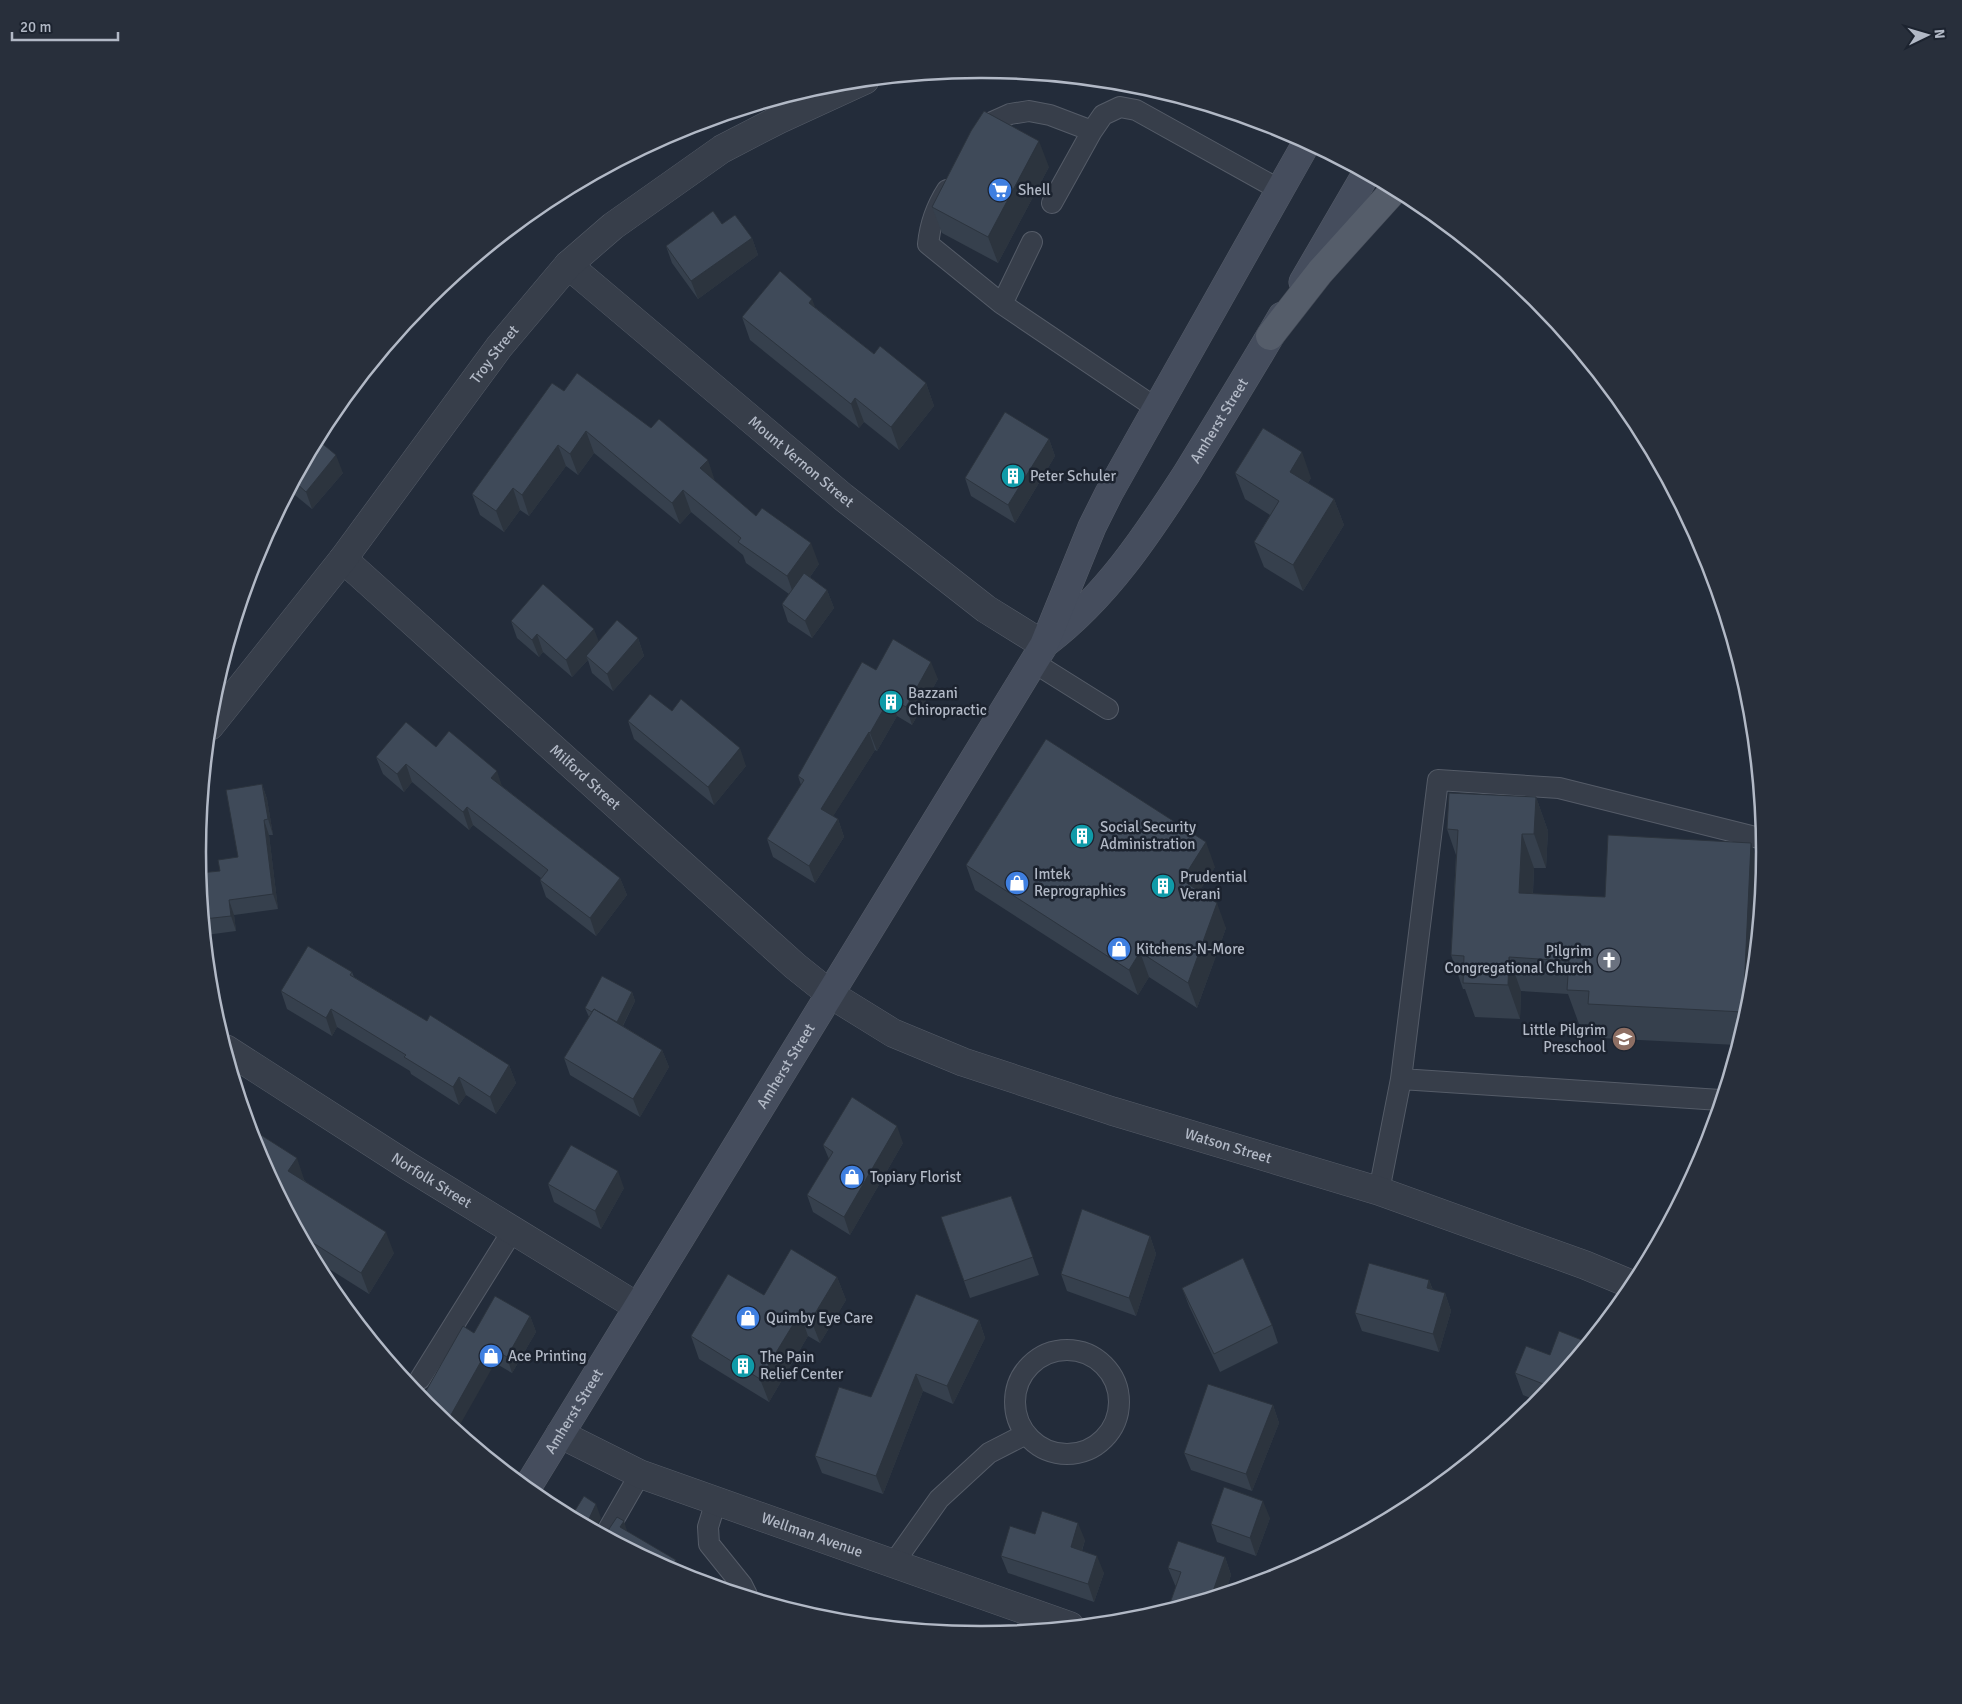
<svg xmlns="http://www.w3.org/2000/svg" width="1962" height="1704" viewBox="0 0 1962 1704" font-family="Signika,sans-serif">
<rect width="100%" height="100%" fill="#232c3a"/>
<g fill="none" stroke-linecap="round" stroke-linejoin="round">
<g stroke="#555c68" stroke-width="22">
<path id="service" d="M 981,136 L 990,123 L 1010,114 L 1029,111 L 1050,115 L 1092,131
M 947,190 C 936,207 930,224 928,244 L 1002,304
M 1052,203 L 1092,131 L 1103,115 L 1120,107 L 1136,110 L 1280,190
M 1032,242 L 1002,304 L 1156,408
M 1033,662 L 1108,709
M 1401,1079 L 1720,1100
M 1379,1191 L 1401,1079 L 1438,780 L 1559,788 L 1763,839
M1015 1402a52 52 0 1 1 104 0a52 52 0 1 1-104 0Z
M 420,1379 L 513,1230
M 716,1501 L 708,1527 L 709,1544 L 742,1585 L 747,1595
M 605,1535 L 640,1474
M 893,1564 L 939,1499 L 989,1453 L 1026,1434"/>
</g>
<g stroke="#555c68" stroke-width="29">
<g id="minor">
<path id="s1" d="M 568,265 L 843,497 L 986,609 L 1044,645"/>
<path id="s2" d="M 343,559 L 795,966 L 830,994 L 893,1033 L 963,1062 L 1112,1111 L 1379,1191 L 1585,1265 L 1633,1285"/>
<path id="s3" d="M 210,726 L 343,559 L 499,347 L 568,265 L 613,226 L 722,149 L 778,120 L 865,80"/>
<path id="s4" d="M 226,1049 L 408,1166 L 638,1307"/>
<path id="s5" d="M 560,1434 L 640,1474 L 1070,1626"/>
</g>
</g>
<g stroke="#555c68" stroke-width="29">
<g id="secondary">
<path d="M 1303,282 L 1366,174"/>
<path id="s6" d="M 1047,642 C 1106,597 1147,535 1187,473 C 1219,421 1251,369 1282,316"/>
<path id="s7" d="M 527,1488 L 1044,645 L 1092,527 L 1109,493 L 1307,142"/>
</g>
</g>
<g stroke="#404753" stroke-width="29">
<path id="primary" d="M 1270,336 L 1320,272 L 1395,189"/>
</g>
<use href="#service" stroke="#373e4a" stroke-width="20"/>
<use href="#minor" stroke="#373e4a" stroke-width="28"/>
<use href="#secondary" stroke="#454d5d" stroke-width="28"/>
<use href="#primary" stroke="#555d6a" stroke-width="28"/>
</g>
<path fill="#36404d" d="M 1049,167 L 998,263 L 942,233 L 932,207 Z
M 752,238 L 758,255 L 698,299 L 672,263 L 666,246 Z
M 816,308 L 874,354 L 926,383 L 934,406 L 899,450 L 864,422 L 859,428 L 750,340 L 742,317 Z
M 564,391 L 715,481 L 756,516 L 819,564 L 810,577 L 827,590 L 834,608 L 812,638 L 788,622 L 782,604 L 789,594 L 746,563 L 743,555 L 691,512 L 680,524 L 594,453 L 578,475 L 566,466 L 529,516 L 520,510 L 504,532 L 480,515 L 472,494 Z
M 1049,439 L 1055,456 L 1015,523 L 971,496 L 965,478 Z
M 318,440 L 343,473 L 312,509 L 290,491 Z
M 1235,473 L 1311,478 L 1308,483 L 1334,499 L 1344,525 L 1303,591 L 1264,567 L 1254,542 L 1270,515 L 1245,499 Z
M 511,621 L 599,641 L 638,638 L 644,656 L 613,691 L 592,673 L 588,660 L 572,677 L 543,652 L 539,657 L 517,638 Z
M 876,670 L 938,679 L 912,725 L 897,716 L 877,751 L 875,750 L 833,816 L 838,819 L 844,837 L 815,883 L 773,857 L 767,839 L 801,785 L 798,776 Z
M 672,711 L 746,766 L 714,805 L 634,739 L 628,721 Z
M 436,747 L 502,786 L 620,878 L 627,895 L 596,936 L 546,897 L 540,880 L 541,878 L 473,825 L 469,830 L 412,782 L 404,792 L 383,774 L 376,757 Z
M 262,784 L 267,799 L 273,835 L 269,835 L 278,909 L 234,915 L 236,931 L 206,935 L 200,873 L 220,871 L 238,857 Z
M 1536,797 L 1548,831 L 1546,868 L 1534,868 L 1533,893 L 1749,1005 L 1737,1045 L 1601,1038 L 1596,1025 L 1579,1024 L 1568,994 L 1521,991 L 1520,1019 L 1475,1017 L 1465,989 L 1463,989 L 1451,955 L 1456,855 L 1447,829 Z
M 966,865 L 1215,867 L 1199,891 L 1226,928 L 1197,1008 L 1149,977 L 1138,995 L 975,890 Z
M 352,972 L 354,977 L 427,1021 L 509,1065 L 516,1083 L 496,1114 L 466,1095 L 459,1105 L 411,1074 L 410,1071 L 337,1027 L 332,1036 L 287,1009 L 281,991 Z
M 632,992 L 635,1001 L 623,1026 L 662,1050 L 669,1067 L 640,1117 L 570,1075 L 564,1058 L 589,1017 L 585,1008 Z
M 903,1143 L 850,1235 L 813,1212 L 807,1195 L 829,1159 L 823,1145 Z
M 257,1151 L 304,1179 L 304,1180 L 394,1253 L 369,1294 L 315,1260 Z
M 548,1184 L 624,1188 L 601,1229 L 554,1202 Z
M 1011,1196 L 1039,1275 L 970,1298 L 941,1217 Z
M 1150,1236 L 1156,1254 L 1136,1316 L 1067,1291 L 1061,1274 Z
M 837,1277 L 846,1300 L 820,1343 L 808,1336 L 769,1402 L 699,1359 L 691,1336 L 764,1295 Z
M 1429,1280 L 1433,1290 L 1445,1293 L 1451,1311 L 1439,1352 L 1362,1331 L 1355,1313 Z
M 1182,1288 L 1272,1325 L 1278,1343 L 1220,1372 L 1189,1306 Z
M 530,1316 L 536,1332 L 512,1373 L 495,1363 L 422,1398 L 474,1333 Z
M 979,1320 L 985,1338 L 953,1404 L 923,1391 L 883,1494 L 822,1473 L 815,1456 L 871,1397 Z
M 1587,1342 L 1539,1401 L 1523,1395 L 1515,1373 L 1550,1355 Z
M 1273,1405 L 1279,1423 L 1252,1491 L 1191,1470 L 1184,1453 Z
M 1270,1518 L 1256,1556 L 1217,1542 L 1211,1524 Z
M 1035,1534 L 1085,1540 L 1082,1551 L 1104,1573 L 1094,1602 L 1008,1573 L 1001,1556 Z
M 1225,1557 L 1231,1575 L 1225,1593 L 1170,1609 L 1169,1606 L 1176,1586 L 1175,1585 L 1168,1568 Z"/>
<path fill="#2c343e" d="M 1039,141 L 1049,167 L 998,263 L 988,237 Z
M 752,238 L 758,255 L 698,299 L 691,281 Z
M 812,299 L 821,322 L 809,303 Z
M 926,383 L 934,406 L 899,450 L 891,427 Z
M 855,398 L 864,422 L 859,428 L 851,404 Z
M 586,431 L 594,453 L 578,475 L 570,454 Z
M 1049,439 L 1055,456 L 1015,523 L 1008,505 Z
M 558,445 L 566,466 L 529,516 L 522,495 Z
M 1302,452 L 1311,478 L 1299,497 L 1290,472 Z
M 336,455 L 343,473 L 312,509 L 306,492 Z
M 708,460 L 715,481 L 700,468 Z
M 513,488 L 520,510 L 504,532 L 496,511 Z
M 683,490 L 691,512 L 680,524 L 672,503 Z
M 1334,499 L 1344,525 L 1303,591 L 1293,565 Z
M 811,543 L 819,564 L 795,598 L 787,576 Z
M 827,590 L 834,608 L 812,638 L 805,621 Z
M 594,629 L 601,647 L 586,656 L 588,660 L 572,677 L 566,660 Z
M 537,634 L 543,652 L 539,657 L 532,640 Z
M 638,638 L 644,656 L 613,691 L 607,674 Z
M 931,662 L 938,679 L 912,725 L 906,707 Z
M 890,698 L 897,716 L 877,751 L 870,733 Z
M 869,732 L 875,750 L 827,826 L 821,809 Z
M 740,748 L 746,766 L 714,805 L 708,787 Z
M 406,764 L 412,782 L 404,792 L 397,774 Z
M 497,771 L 503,789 L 491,778 Z
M 262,784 L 267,799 L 273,835 L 268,819 Z
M 1536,797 L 1548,831 L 1546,868 L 1534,834 Z
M 467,807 L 473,825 L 469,830 L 463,812 Z
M 838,819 L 844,837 L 815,883 L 809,866 Z
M 264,820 L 269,835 L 278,909 L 273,894 Z
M 1522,834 L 1534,868 L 1531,926 L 1519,893 Z
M 1206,842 L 1215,867 L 1191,905 L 1182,880 Z
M 1751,843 L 1762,872 L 1749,1005 L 1745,1018 L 1743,1012 Z
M 620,878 L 627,895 L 596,936 L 590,918 Z
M 229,900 L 234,915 L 236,931 L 231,916 Z
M 1217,903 L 1226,928 L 1197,1008 L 1188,983 Z
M 1140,952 L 1149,977 L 1138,995 L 1129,970 Z
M 1509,957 L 1521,991 L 1520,1019 L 1508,985 Z
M 632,992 L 635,1001 L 619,1033 L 616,1024 Z
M 331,1009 L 337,1027 L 332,1036 L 326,1018 Z
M 662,1050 L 669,1067 L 640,1117 L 633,1099 Z
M 509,1065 L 516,1083 L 496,1114 L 490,1097 Z
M 459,1077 L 466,1095 L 459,1105 L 453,1087 Z
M 897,1126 L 903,1143 L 850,1235 L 844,1217 Z
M 297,1158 L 304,1179 L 296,1192 L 288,1171 Z
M 618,1171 L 624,1188 L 601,1229 L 595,1211 Z
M 386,1232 L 394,1253 L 369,1294 L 361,1273 Z
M 1150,1236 L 1156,1254 L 1136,1316 L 1129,1298 Z
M 837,1277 L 846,1300 L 820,1343 L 811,1320 Z
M 1429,1280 L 1435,1297 L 1427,1288 Z
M 1445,1293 L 1451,1311 L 1439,1352 L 1433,1334 Z
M 800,1313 L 808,1336 L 769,1402 L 760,1379 Z
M 530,1316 L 536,1332 L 512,1373 L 507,1357 Z
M 979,1320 L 985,1338 L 953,1404 L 947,1386 Z
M 489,1347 L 495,1363 L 457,1430 L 447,1422 Z
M 916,1374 L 923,1391 L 883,1494 L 876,1476 Z
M 1273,1405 L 1279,1423 L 1252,1491 L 1246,1474 Z
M 1263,1501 L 1270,1518 L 1256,1556 L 1250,1538 Z
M 596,1504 L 601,1518 L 595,1530 L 590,1527 L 588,1521 Z
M 624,1521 L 628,1534 L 620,1527 Z
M 1078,1523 L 1085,1540 L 1077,1565 L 1071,1547 Z
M 1097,1556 L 1104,1573 L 1094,1602 L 1088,1584 Z
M 1225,1557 L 1231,1575 L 1225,1593 L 1211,1597 Z
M 676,1560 L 681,1574 L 680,1575 L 670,1570 Z"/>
<path fill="#3f4a59" stroke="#2c343e" d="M 984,111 L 1039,141 L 988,237 L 932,207 L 971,131 Z
M 713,211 L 722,224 L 735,215 L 752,238 L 691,281 L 666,246 Z
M 780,271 L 812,299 L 809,303 L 874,354 L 880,346 L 926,383 L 891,427 L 855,398 L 851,404 L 742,317 Z
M 577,373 L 651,428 L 659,419 L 708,460 L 700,468 L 756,516 L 762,508 L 811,543 L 787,576 L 738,542 L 741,538 L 683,490 L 672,503 L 586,431 L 570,454 L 558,445 L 522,495 L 513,488 L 496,511 L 472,494 L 552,383 L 564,391 Z
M 1005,412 L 1049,439 L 1008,505 L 965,478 Z
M 1263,428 L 1302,452 L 1290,472 L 1334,499 L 1293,565 L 1254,542 L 1279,501 L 1235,473 Z
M 318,440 L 336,455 L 306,492 L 295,482 Z
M 804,573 L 827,590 L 805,621 L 782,604 Z
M 543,584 L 594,629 L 566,660 L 537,634 L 532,640 L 511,621 Z
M 617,620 L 638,638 L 607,674 L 586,656 Z
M 893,639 L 931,662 L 906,707 L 890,698 L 870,733 L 869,732 L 821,809 L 838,819 L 809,866 L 767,839 L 804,780 L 798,776 L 862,662 L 876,670 Z
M 650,694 L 672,711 L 681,699 L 740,748 L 708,787 L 628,721 Z
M 406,722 L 436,747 L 449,731 L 497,771 L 491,778 L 620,878 L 590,918 L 540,880 L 548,870 L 467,807 L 463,812 L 406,764 L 397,774 L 376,757 Z
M 1046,739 L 1206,842 L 1182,880 L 1217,903 L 1188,983 L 1140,952 L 1129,970 L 966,865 Z
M 262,784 L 268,819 L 264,820 L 273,894 L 229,900 L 231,916 L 204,919 L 200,873 L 220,871 L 218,860 L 238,857 L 226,790 Z
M 1449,793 L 1536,797 L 1534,834 L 1522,834 L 1519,893 L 1605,897 L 1608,835 L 1751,843 L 1743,1012 L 1588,1004 L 1589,991 L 1567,990 L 1569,961 L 1509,957 L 1508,985 L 1463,983 L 1464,956 L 1451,955 L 1458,830 L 1447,829 Z
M 308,946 L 352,972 L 350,975 L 427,1021 L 430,1015 L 509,1065 L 490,1097 L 459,1077 L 453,1087 L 404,1057 L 406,1055 L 331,1009 L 326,1018 L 281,991 Z
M 602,976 L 632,992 L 617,1022 L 594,1009 L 592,1012 L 585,1008 Z
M 594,1009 L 662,1050 L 633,1099 L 564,1058 Z
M 852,1097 L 897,1126 L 844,1217 L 807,1195 L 833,1152 L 823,1145 Z
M 250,1128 L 297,1158 L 288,1171 L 386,1232 L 361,1273 L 302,1236 L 257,1151 Z
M 571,1145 L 618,1171 L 595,1211 L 548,1184 Z
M 1011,1196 L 1033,1257 L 964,1281 L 941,1217 Z
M 1082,1209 L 1150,1236 L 1129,1298 L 1061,1274 Z
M 791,1249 L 837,1277 L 811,1320 L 800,1313 L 760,1379 L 691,1336 L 728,1274 L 764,1295 Z
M 1243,1258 L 1272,1325 L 1214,1354 L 1182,1288 Z
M 1369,1263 L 1429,1280 L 1427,1288 L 1445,1293 L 1433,1334 L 1355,1313 Z
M 916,1294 L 979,1320 L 947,1386 L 916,1374 L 876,1476 L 815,1456 L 839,1387 L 871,1397 Z
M 495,1296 L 530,1316 L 507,1357 L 489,1347 L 447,1422 L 427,1406 L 419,1396 L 422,1398 L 463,1326 L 474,1333 Z
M 1559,1331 L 1587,1342 L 1551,1387 L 1515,1373 L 1526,1346 L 1550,1355 Z
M 1208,1384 L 1273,1405 L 1246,1474 L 1184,1453 Z
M 1224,1487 L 1263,1501 L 1250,1538 L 1211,1524 Z
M 584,1496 L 596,1504 L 588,1521 L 590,1527 L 571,1517 Z
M 1042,1511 L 1078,1523 L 1071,1547 L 1097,1556 L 1088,1584 L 1001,1556 L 1010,1526 L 1035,1534 Z
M 617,1517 L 624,1521 L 620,1527 L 676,1560 L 670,1570 L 602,1533 L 607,1532 Z
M 1178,1541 L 1225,1557 L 1211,1597 L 1175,1608 L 1169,1606 L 1181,1572 L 1168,1568 Z"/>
<defs>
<g id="supermarket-disc" transform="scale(1.25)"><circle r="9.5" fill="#3f7fe0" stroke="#1c232f"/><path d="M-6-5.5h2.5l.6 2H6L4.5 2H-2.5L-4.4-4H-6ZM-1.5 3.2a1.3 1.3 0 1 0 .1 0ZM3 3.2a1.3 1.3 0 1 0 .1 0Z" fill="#fff"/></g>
<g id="building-disc" transform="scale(1.25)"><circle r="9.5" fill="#0f9aa8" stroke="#1c232f"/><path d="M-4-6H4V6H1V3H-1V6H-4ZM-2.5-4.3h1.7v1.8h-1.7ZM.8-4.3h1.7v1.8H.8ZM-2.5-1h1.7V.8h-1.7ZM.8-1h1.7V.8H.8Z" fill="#fff"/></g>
<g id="shop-disc" transform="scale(1.25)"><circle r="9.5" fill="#3f7fe0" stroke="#1c232f"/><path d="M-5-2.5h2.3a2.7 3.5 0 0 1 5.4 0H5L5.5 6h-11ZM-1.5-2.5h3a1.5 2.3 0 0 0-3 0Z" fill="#fff"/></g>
<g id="church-disc" transform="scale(1.25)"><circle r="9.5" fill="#6b7280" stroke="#1c232f"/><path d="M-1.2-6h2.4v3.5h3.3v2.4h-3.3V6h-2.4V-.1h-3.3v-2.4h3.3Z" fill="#fff"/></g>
<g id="school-disc" transform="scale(1.25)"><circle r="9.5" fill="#8d6e63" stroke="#1c232f"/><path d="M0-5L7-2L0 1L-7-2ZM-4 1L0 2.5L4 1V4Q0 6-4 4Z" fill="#fff"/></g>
</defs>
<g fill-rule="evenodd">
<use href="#supermarket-disc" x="1000" y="190"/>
<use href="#building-disc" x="1013" y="476"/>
<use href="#building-disc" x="891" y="702"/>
<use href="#building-disc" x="1082" y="836"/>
<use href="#shop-disc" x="1017" y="883"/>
<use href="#building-disc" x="1163" y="886"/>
<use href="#shop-disc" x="1119" y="949"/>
<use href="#church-disc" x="1609" y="960"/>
<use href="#school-disc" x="1624" y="1039"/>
<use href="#shop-disc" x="852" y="1177"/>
<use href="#shop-disc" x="748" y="1318"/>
<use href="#shop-disc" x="491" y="1356"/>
<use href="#building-disc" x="743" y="1366"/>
</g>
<g text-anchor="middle" stroke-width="5" stroke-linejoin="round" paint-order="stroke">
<g font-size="15" fill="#b2b9c6" stroke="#1c232f" text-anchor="start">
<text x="1018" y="195">Shell</text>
<text x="1030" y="481">Peter Schuler</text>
<text x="908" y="698">Bazzani<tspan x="908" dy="17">Chiropractic</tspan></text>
<text x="1100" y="832">Social Security<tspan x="1100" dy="17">Administration</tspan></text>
<text x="1034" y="879">Imtek<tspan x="1034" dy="17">Reprographics</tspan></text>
<text x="1180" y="882">Prudential<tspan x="1180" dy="17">Verani</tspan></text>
<text x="1136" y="954">Kitchens-N-More</text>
<text x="1592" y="956" text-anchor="end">Pilgrim<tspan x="1592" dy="17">Congregational Church</tspan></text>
<text x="1606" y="1035" text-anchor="end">Little Pilgrim<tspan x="1606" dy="17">Preschool</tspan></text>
<text x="870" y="1182">Topiary Florist</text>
<text x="766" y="1323">Quimby Eye Care</text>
<text x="508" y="1361">Ace Printing</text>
<text x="760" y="1362">The Pain<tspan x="760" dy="17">Relief Center</tspan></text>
</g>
<g font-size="15" fill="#b2b9c6" stroke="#1c232f">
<text dy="5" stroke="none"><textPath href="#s3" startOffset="468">Troy Street</textPath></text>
<text dy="5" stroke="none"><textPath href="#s6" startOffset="282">Amherst Street</textPath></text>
<text dy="5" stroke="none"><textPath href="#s1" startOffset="305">Mount Vernon Street</textPath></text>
<text dy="5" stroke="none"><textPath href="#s2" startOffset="326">Milford Street</textPath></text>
<text dy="5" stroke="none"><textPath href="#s7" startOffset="495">Amherst Street</textPath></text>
<text dy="5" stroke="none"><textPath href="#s2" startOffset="1081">Watson Street</textPath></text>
<text dy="5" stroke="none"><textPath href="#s4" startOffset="244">Norfolk Street</textPath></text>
<text dy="5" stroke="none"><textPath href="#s7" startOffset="90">Amherst Street</textPath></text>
<text dy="5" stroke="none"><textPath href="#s5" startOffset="272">Wellman Avenue</textPath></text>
</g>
</g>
<path d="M0 0H1962V1704H0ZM980 78H982A774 774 0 0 1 1756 852V852A774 774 0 0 1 982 1626H980A774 774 0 0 1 206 852V852A774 774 0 0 1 980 78Z" fill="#282f3b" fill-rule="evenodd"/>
<path fill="none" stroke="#b2b9c6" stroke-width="2.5" d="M980 78H982A774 774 0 0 1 1756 852V852A774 774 0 0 1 982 1626H980A774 774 0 0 1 206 852V852A774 774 0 0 1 980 78Z"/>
<g transform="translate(1927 35) rotate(85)" stroke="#1c232f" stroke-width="4" paint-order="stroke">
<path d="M0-4L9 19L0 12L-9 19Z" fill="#b2b9c6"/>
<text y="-8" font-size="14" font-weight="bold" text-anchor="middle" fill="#b2b9c6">N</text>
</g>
<path d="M12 32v8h106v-8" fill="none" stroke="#b2b9c6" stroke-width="2.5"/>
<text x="20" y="32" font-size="15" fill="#b2b9c6" stroke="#1c232f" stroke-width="4" paint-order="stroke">20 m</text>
</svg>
